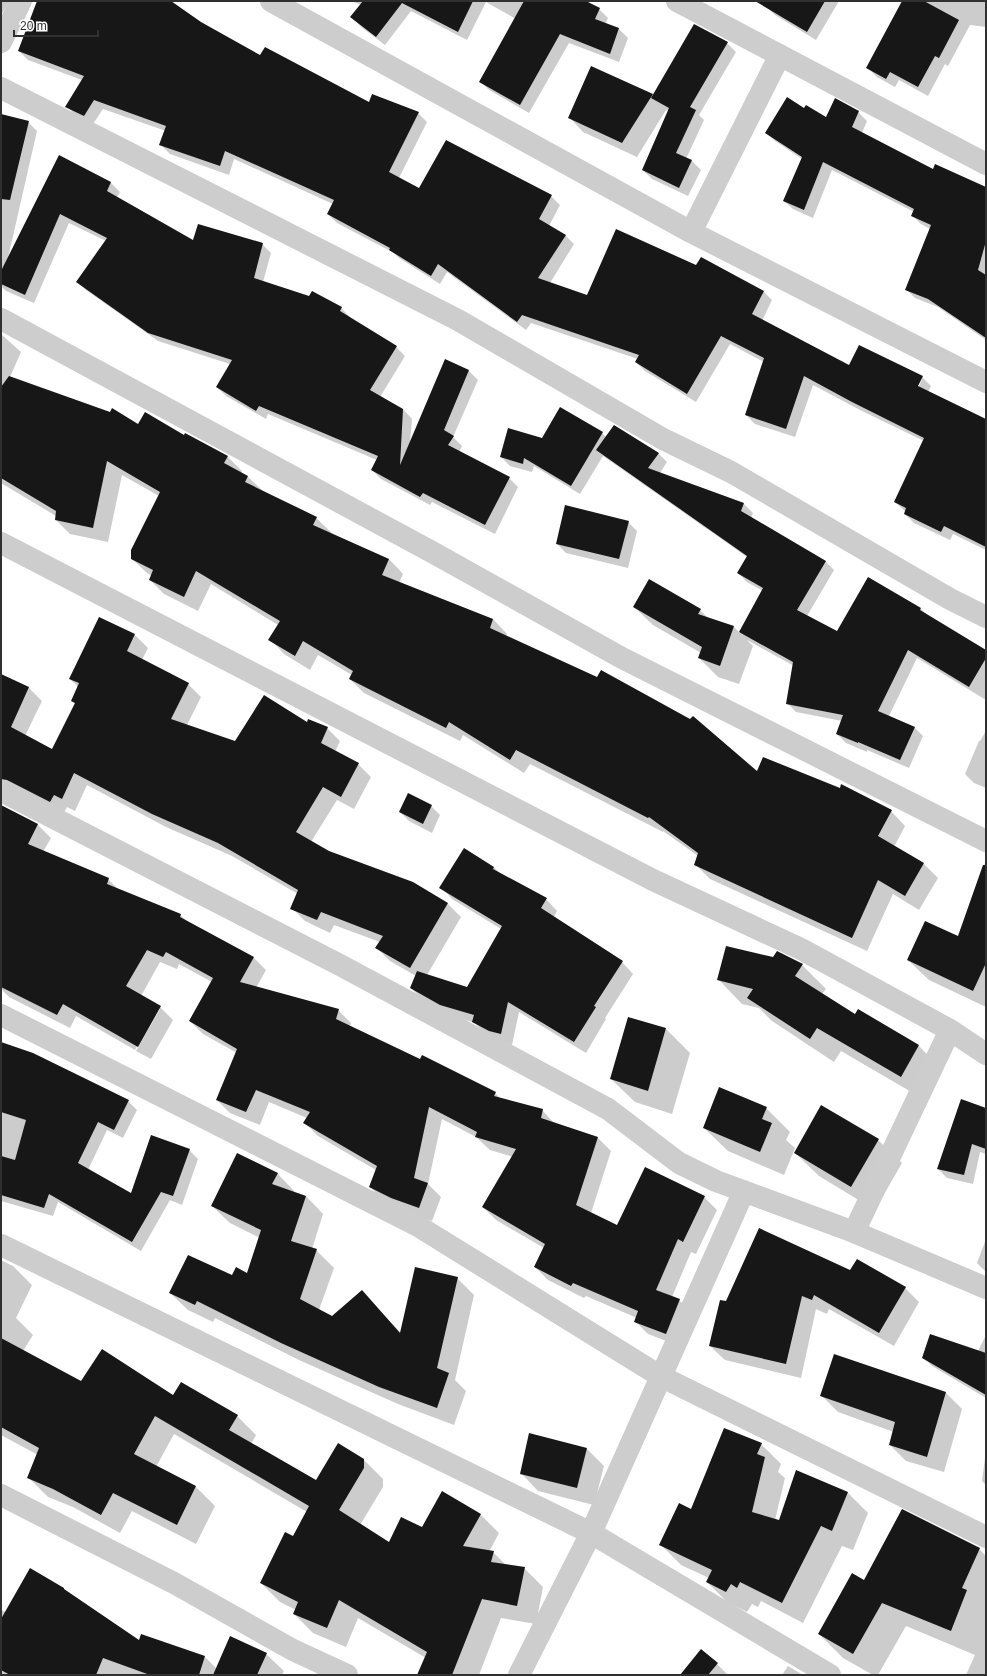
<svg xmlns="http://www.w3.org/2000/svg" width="987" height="1676" viewBox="0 0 987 1676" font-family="Helvetica,sans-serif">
<rect width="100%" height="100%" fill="#fff"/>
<path fill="#0003" fill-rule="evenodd" d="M 1,1 L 10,1 L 1,15 Z
M 39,1 L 169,1 L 200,23 L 260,56 L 369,104 L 418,113 L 427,122 L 399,178 L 420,189 L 551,196 L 560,205 L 549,226 L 565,235 L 574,244 L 550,283 L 587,296 L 697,266 L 763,291 L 772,300 L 762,321 L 849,366 L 922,377 L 931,386 L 928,392 L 986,420 L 986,550 L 953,534 L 950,540 L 914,523 L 905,514 L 906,512 L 895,502 L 924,441 L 862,411 L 813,385 L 795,437 L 755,424 L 746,415 L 764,362 L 730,344 L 696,402 L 645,371 L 636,362 L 638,359 L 531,323 L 526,330 L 447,272 L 440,284 L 399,258 L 394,253 L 337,223 L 328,214 L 333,204 L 234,159 L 229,175 L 170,154 L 161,145 L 166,131 L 103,109 L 93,124 L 75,115 L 67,106 L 82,80 L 28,60 L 19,51 ZM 920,379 L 922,379 L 917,391 L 915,390 Z
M 351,1 L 584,1 L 599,9 L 608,18 L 605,24 L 619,29 L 628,38 L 619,62 L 569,43 L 529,113 L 489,90 L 480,81 L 516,19 L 486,2 L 467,40 L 411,11 L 385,45 L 360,26 L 352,17 L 361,5 Z
M 769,1 L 839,1 L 816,40 L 775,15 L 766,6 Z
M 903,1 L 986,1 L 986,27 L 970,25 L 948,66 L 945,64 L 928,96 L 899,80 L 895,87 L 877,77 L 868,68 Z
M 727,43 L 736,52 L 699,115 L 704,120 L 686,159 L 692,161 L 701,170 L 688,196 L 652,179 L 643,170 L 669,111 L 666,110 L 637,157 L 583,132 L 569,117 L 652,95 L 654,96 Z
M 805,109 L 826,118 L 858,112 L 867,121 L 862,133 L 933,170 L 986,189 L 986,340 L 938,307 L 915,298 L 906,289 L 930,229 L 921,224 L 912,215 L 914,212 L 832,170 L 813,218 L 793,209 L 784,201 L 802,159 L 775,141 L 766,133 Z
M 1,115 L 28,122 L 37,131 L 8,258 L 60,157 L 111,183 L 120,192 L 117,197 L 194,241 L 262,244 L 271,253 L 263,282 L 341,308 L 350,317 L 350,318 L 396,347 L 405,356 L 380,397 L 403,409 L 412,419 L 410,442 L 446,361 L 469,371 L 478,380 L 453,437 L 462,446 L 459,452 L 509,478 L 518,487 L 495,534 L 432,502 L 430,505 L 381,479 L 372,470 L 377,460 L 268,414 L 266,419 L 226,396 L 217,387 L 230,364 L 158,341 L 86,290 L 77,281 L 106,241 L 69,223 L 34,303 L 6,291 L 1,286 Z
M 1,334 L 21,352 L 10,377 L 138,425 L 184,436 L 185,434 L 228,457 L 242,471 L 241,473 L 248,477 L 263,491 L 316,518 L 331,532 L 330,534 L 389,559 L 403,574 L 399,583 L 493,619 L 507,634 L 506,637 L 757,773 L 891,811 L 905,826 L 894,847 L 924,864 L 938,878 L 919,910 L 893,894 L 867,951 L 710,879 L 696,865 L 698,856 L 663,831 L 663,832 L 530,764 L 524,773 L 463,735 L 460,741 L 364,693 L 350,679 L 352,675 L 318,655 L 310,670 L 284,654 L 270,639 L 278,625 L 211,584 L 198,611 L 164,594 L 150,580 L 152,576 L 147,573 L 132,559 L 159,496 L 122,475 L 108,542 L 70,534 L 56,520 L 56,516 L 1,483 Z
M 602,433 L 606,437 L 658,453 L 667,462 L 660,473 L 744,504 L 753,513 L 751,518 L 825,561 L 834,570 L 807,616 L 837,633 L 921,609 L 927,615 L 986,651 L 986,700 L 917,658 L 889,716 L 914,727 L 923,736 L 909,768 L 867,750 L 867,752 L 846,743 L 837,734 L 842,721 L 796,712 L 787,703 L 794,666 L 747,640 L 753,646 L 739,684 L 718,677 L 699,658 L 701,653 L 653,625 L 634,607 L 700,610 L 709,619 L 734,627 L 740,633 L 763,591 L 747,582 L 738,573 L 747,557 L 603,456 L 580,494 L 534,466 L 532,472 L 510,466 L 501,457 L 542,439 Z
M 628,522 L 637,531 L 628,568 L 566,553 L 557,544 Z
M 100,618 L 135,635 L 148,648 L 142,660 L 188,684 L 201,697 L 187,725 L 235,742 L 307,723 L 327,728 L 340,741 L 335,752 L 358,764 L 371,777 L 354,809 L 337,800 L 311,842 L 328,852 L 448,904 L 461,917 L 427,975 L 468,988 L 501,929 L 452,899 L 441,887 L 494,867 L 501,875 L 546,899 L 557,911 L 554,917 L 622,962 L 633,974 L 605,1018 L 606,1019 L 586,1053 L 519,1012 L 512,1045 L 502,1042 L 485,1033 L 475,1023 L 453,1016 L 422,999 L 411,988 L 416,976 L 390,961 L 377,948 L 380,942 L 334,925 L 330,933 L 305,921 L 292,908 L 298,894 L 232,856 L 166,827 L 87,785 L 75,811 L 67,807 L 63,814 L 2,799 L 1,806 L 38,825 L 51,838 L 43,852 L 108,879 L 119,890 L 180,915 L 187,921 L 253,957 L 266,970 L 256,988 L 338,1010 L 351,1023 L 350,1026 L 420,1060 L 495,1093 L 500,1098 L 542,1110 L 555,1124 L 598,1138 L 611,1151 L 591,1213 L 617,1227 L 704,1197 L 717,1210 L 696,1254 L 691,1252 L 672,1297 L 679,1300 L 692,1313 L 679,1346 L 648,1334 L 635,1321 L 637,1318 L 586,1296 L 584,1298 L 548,1280 L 535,1267 L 544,1248 L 496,1220 L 483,1207 L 513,1157 L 490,1150 L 476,1137 L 442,1119 L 428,1184 L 441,1197 L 432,1221 L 405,1211 L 383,1200 L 370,1187 L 376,1170 L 318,1136 L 305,1123 L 307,1118 L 269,1102 L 260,1125 L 230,1113 L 217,1100 L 237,1053 L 203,1034 L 190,1021 L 212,982 L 179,964 L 177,969 L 160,962 L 141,996 L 160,1007 L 173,1020 L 151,1059 L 136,1051 L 160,1009 L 158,1009 L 135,1050 L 76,1016 L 70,1028 L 9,997 L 1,989 L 1,682 L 6,677 L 29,688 L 42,701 L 25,736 L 53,750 L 75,704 L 72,700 L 78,687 L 70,679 Z
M 986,731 L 986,788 L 974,783 L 965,774 L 979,741 L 980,741 Z
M 431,806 L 440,815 L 432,833 L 409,821 L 400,812 Z
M 986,860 L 986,1007 L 929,980 L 908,960 L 958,937 Z
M 773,958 L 802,965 L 826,989 L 822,994 L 855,1015 L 919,1046 L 942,1070 L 925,1100 L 841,1051 L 834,1062 L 772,1021 L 759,1008 L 742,1004 L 719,980 Z
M 628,1018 L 666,1029 L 690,1053 L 672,1114 L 635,1102 L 611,1079 Z
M 1,1043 L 32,1054 L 128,1101 L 137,1110 L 123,1138 L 107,1130 L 88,1170 L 131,1195 L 189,1150 L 198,1159 L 182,1205 L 170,1200 L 141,1251 L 58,1202 L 53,1216 L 1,1201 Z
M 766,1108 L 790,1132 L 786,1140 L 795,1148 L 784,1175 L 728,1151 L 704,1128 Z
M 986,1109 L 986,1154 L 980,1152 L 973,1184 L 947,1178 L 938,1169 Z
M 878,1140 L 902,1163 L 875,1210 L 819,1176 L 795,1153 Z
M 277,1173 L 294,1191 L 294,1192 L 306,1196 L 323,1214 L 312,1249 L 316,1250 L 334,1268 L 319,1310 L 333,1317 L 361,1291 L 401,1333 L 457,1278 L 474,1295 L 455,1380 L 466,1391 L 454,1425 L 398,1404 L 299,1360 L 215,1318 L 213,1322 L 188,1310 L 170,1293 L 232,1276 L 247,1274 L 260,1238 L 230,1223 L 212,1206 Z
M 986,1239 L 986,1272 L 977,1263 Z
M 1,1260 L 13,1266 L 32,1285 L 16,1318 L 33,1335 L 23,1351 L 82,1383 L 174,1396 L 237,1416 L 256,1435 L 251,1444 L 316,1481 L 364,1460 L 383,1479 L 383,1487 L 360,1525 L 390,1544 L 422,1528 L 480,1514 L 499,1533 L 489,1552 L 493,1552 L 506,1565 L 524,1568 L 543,1587 L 536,1624 L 501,1618 L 479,1675 L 418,1675 L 426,1658 L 358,1618 L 346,1647 L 313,1633 L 294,1614 L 296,1610 L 280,1602 L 261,1583 L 293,1537 L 307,1512 L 174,1434 L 156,1467 L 196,1487 L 215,1506 L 196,1544 L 132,1511 L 120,1533 L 73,1507 L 48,1497 L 29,1478 L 38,1455 L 1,1435 Z
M 851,1271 L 905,1288 L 919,1302 L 894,1346 L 829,1309 L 827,1314 L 816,1309 L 801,1378 L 725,1360 L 710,1346 L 726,1302 Z
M 986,1335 L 986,1398 L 932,1366 L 923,1357 L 978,1351 Z
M 946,1393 L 962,1409 L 944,1472 L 906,1461 L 890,1445 L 894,1432 L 838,1412 L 822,1396 Z
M 761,1444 L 781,1464 L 778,1472 L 785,1478 L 775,1520 L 780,1521 L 796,1471 L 848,1493 L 868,1513 L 853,1550 L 842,1546 L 803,1623 L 761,1601 L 758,1607 L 752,1604 L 747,1612 L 727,1602 L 707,1582 L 709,1578 L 681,1565 L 661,1545 L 692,1511 Z
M 587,1449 L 604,1466 L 594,1505 L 538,1491 L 521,1473 Z
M 986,1450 L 986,1485 L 982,1481 Z
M 979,1549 L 986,1556 L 986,1675 L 966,1675 L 975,1655 L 906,1626 L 878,1675 L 873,1675 L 843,1658 L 819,1634 Z
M 64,1589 L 71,1595 L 139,1642 L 142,1635 L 206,1658 L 217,1669 L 266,1654 L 284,1671 L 282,1675 L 1,1675 L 1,1610 L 6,1612 Z
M 717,1664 L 728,1675 L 681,1675 Z
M 788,1666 L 803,1675 L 782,1675 Z"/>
<path fill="#171717" d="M 37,1 L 171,1 L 201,22 L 260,55 L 265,47 L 369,102 L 372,94 L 419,112 L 389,172 L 419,188 L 446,140 L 552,195 L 539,219 L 566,235 L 538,278 L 587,295 L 616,229 L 696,265 L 701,257 L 764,291 L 752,314 L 849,365 L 859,345 L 923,376 L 918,386 L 986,419 L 986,547 L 944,526 L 941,532 L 904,514 L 906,508 L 894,502 L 924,438 L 852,402 L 804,376 L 786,429 L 745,415 L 764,358 L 721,336 L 687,394 L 635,362 L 639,355 L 522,315 L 517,322 L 438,264 L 431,276 L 389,250 L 390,248 L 327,214 L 334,200 L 225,151 L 220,166 L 159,145 L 166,126 L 94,100 L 84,116 L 65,107 L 84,76 L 18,51 Z
M 363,1 L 473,1 L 458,32 L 402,3 L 376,37 L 350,17 Z
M 524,1 L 586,1 L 600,8 L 595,19 L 619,28 L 610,54 L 560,34 L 520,105 L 479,82 Z
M 755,1 L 825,1 L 807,32 Z
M 902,1 L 924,1 L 959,20 L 939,58 L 935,56 L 918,87 L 890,72 L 886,79 L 866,68 Z
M 694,24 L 728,42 L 690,107 L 696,110 L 676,153 L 692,160 L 679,188 L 642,170 L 669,108 L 651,98 Z
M 591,66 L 653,94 L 622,143 L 568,118 Z
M 787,97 L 804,108 L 806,105 L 826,117 L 835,98 L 859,111 L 852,127 L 933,169 L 935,164 L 986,187 L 986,241 L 978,270 L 986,275 L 986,338 L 928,299 L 905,290 L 931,225 L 911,216 L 914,209 L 823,162 L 804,210 L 783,201 L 802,157 L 765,133 Z
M 1,114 L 29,121 L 10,200 L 1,199 Z
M 59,155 L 111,182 L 107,191 L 193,240 L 198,224 L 263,243 L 254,278 L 309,296 L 312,291 L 342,307 L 340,311 L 397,346 L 370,390 L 403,409 L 400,465 L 445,359 L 469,370 L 444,430 L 454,436 L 448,445 L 510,477 L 485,525 L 423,493 L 420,497 L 371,470 L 378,456 L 259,406 L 256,411 L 216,387 L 232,360 L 148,333 L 76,282 L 107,238 L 60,214 L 25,295 L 1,284 L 1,271 Z
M 9,376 L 110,412 L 112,408 L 138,424 L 145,412 L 184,435 L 185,433 L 228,456 L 224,463 L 248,476 L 245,482 L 317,517 L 313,525 L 389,559 L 382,575 L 493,619 L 490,628 L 597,677 L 601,670 L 690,719 L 693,716 L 757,771 L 763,757 L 840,788 L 841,784 L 892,810 L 878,836 L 924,863 L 905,896 L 878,880 L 852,938 L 694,865 L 698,853 L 649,817 L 648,818 L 516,750 L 510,760 L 449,722 L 446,728 L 349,679 L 353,671 L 303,641 L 295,656 L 268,640 L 280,621 L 196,571 L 184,597 L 149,580 L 153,570 L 131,559 L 131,550 L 160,492 L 107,461 L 93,528 L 55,520 L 56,511 L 1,478 L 1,387 Z
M 560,407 L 603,432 L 571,486 L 524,458 L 523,464 L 500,457 L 508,428 L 542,438 Z
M 614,425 L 659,453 L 648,468 L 744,503 L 741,511 L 826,561 L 797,610 L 837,631 L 868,577 L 921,608 L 920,610 L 986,650 L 986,658 L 969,687 L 908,650 L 878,711 L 915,727 L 900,760 L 858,742 L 858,743 L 836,734 L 843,715 L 786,704 L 793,662 L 739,632 L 763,588 L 737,573 L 747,556 L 596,450 Z
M 565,505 L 629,521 L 619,559 L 556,544 Z
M 649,579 L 701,609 L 698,614 L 734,626 L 720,666 L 698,658 L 702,647 L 633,607 Z
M 99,617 L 135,634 L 127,651 L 189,683 L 171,719 L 235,741 L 264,695 L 307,722 L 308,719 L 328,727 L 321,743 L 359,763 L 341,797 L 323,787 L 296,832 L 329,851 L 413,882 L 448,903 L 410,968 L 375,948 L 383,936 L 321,912 L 317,920 L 290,909 L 298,890 L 218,843 L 152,814 L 74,773 L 62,799 L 54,795 L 50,802 L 7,780 L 1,779 L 1,674 L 29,687 L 11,727 L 52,749 L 75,703 L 71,701 L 79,683 L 69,679 Z
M 408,793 L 432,805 L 423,824 L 399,812 Z
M 1,805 L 38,824 L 28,844 L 109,878 L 107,884 L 181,914 L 180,917 L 254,957 L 240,982 L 339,1009 L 336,1019 L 420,1059 L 422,1055 L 496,1092 L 494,1096 L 543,1109 L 541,1118 L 598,1137 L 576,1205 L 617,1225 L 645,1167 L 705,1196 L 683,1242 L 678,1239 L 656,1290 L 680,1299 L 666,1334 L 634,1322 L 638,1311 L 573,1283 L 571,1286 L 534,1267 L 545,1244 L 482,1207 L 516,1149 L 475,1137 L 477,1132 L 429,1107 L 414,1178 L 428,1183 L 419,1208 L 391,1198 L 369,1187 L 377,1166 L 303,1123 L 310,1112 L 256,1090 L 246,1112 L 216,1100 L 237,1049 L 189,1021 L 213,978 L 166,952 L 163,957 L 147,950 L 126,986 L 161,1006 L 138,1047 L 63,1004 L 57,1015 L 1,987 Z
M 464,848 L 494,867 L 493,869 L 547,898 L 541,908 L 623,961 L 594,1006 L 596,1007 L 574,1042 L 508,1002 L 501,1034 L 489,1031 L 472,1022 L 474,1015 L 440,1005 L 410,988 L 417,971 L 467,987 L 502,926 L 439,888 Z
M 983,865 L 986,865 L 986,963 L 973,991 L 907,960 L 925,921 L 958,936 Z
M 726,946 L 773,957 L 777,951 L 803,964 L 795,976 L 855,1014 L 858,1009 L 919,1045 L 901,1077 L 817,1028 L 810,1039 L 747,998 L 753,989 L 717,980 Z
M 628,1017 L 666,1028 L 648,1091 L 610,1079 Z
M 1,1042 L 33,1053 L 129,1100 L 114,1130 L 98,1122 L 78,1163 L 131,1193 L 151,1135 L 190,1149 L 173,1196 L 161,1192 L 132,1242 L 49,1194 L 44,1208 L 1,1195 L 1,1156 L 15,1160 L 26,1120 L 1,1112 Z
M 719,1087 L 767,1107 L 762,1119 L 772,1123 L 760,1152 L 703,1128 Z
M 961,1099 L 986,1108 L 986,1149 L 972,1144 L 964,1175 L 937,1169 Z
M 821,1105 L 879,1139 L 851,1187 L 794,1153 Z
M 237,1153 L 278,1173 L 272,1184 L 306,1196 L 291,1241 L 317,1249 L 300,1299 L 332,1316 L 362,1290 L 400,1333 L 415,1267 L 458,1277 L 437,1368 L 449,1373 L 437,1408 L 379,1387 L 281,1343 L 197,1301 L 195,1305 L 169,1293 L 188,1255 L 232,1275 L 236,1267 L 247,1273 L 261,1230 L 211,1206 Z
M 759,1228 L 850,1270 L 857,1259 L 906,1287 L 879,1333 L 814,1295 L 812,1300 L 802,1296 L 786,1364 L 709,1346 L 720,1300 L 726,1301 Z
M 930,1334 L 986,1353 L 986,1395 L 922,1358 Z
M 1,1338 L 81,1381 L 102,1349 L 173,1395 L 181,1382 L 238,1415 L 229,1430 L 316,1480 L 338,1443 L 364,1459 L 364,1468 L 339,1510 L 389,1542 L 401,1517 L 422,1527 L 442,1491 L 481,1514 L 463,1546 L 494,1551 L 491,1562 L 525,1567 L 517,1606 L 482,1599 L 452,1675 L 417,1675 L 427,1652 L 339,1600 L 327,1628 L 293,1614 L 298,1602 L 260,1583 L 285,1532 L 293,1536 L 309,1506 L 155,1416 L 134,1454 L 196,1486 L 177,1525 L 113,1493 L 101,1515 L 53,1489 L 27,1478 L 39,1448 L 1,1427 Z
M 834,1354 L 946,1392 L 927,1457 L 889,1445 L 895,1422 L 820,1396 Z
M 724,1428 L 762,1443 L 757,1454 L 765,1457 L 752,1512 L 779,1520 L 796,1470 L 848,1492 L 832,1531 L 821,1526 L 782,1603 L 740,1582 L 737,1588 L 731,1584 L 726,1592 L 706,1582 L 712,1570 L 659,1545 L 679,1503 L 691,1509 Z
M 529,1433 L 587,1448 L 577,1488 L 520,1474 Z
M 902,1509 L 980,1548 L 962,1588 L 967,1590 L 951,1631 L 882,1603 L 853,1654 L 818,1634 L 852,1573 L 864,1580 Z
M 30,1568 L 64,1588 L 64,1589 L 139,1640 L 141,1634 L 205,1656 L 199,1675 L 150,1675 L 103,1658 L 96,1675 L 10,1675 L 1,1670 L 1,1619 Z
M 230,1636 L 267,1653 L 257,1675 L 213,1675 Z
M 701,1649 L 718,1663 L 708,1675 L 680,1675 Z"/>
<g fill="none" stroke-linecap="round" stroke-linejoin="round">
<path stroke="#cdcdcd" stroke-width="22" d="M 271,1 L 691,232 L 986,382
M 677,1 L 986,164
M 1,42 L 21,1
M 1,88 L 458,320 L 663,439 L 731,472 L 950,599 L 986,617
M 691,232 L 780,55
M 1,319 L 432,552 L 622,658 L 986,841
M 1,543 L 653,880 L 801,949 L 950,1030 L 986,1054
M 1,791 L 340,965 L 608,1109 L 679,1163 L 716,1181 L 854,1232
M 1,1015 L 418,1226 L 660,1376 L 986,1537
M 950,1030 L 854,1232 L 986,1288
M 1,1245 L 591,1533 L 830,1675
M 1,1495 L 174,1583 L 293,1650 L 347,1675
M 519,1675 L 591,1533 L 744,1191"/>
</g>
<rect width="987" height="1676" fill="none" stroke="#303030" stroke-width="4"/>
<path d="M14 30v6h84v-6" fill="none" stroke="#303030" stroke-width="2"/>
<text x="20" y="30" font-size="12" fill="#303030" stroke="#ffffff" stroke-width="3" paint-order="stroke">20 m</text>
</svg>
